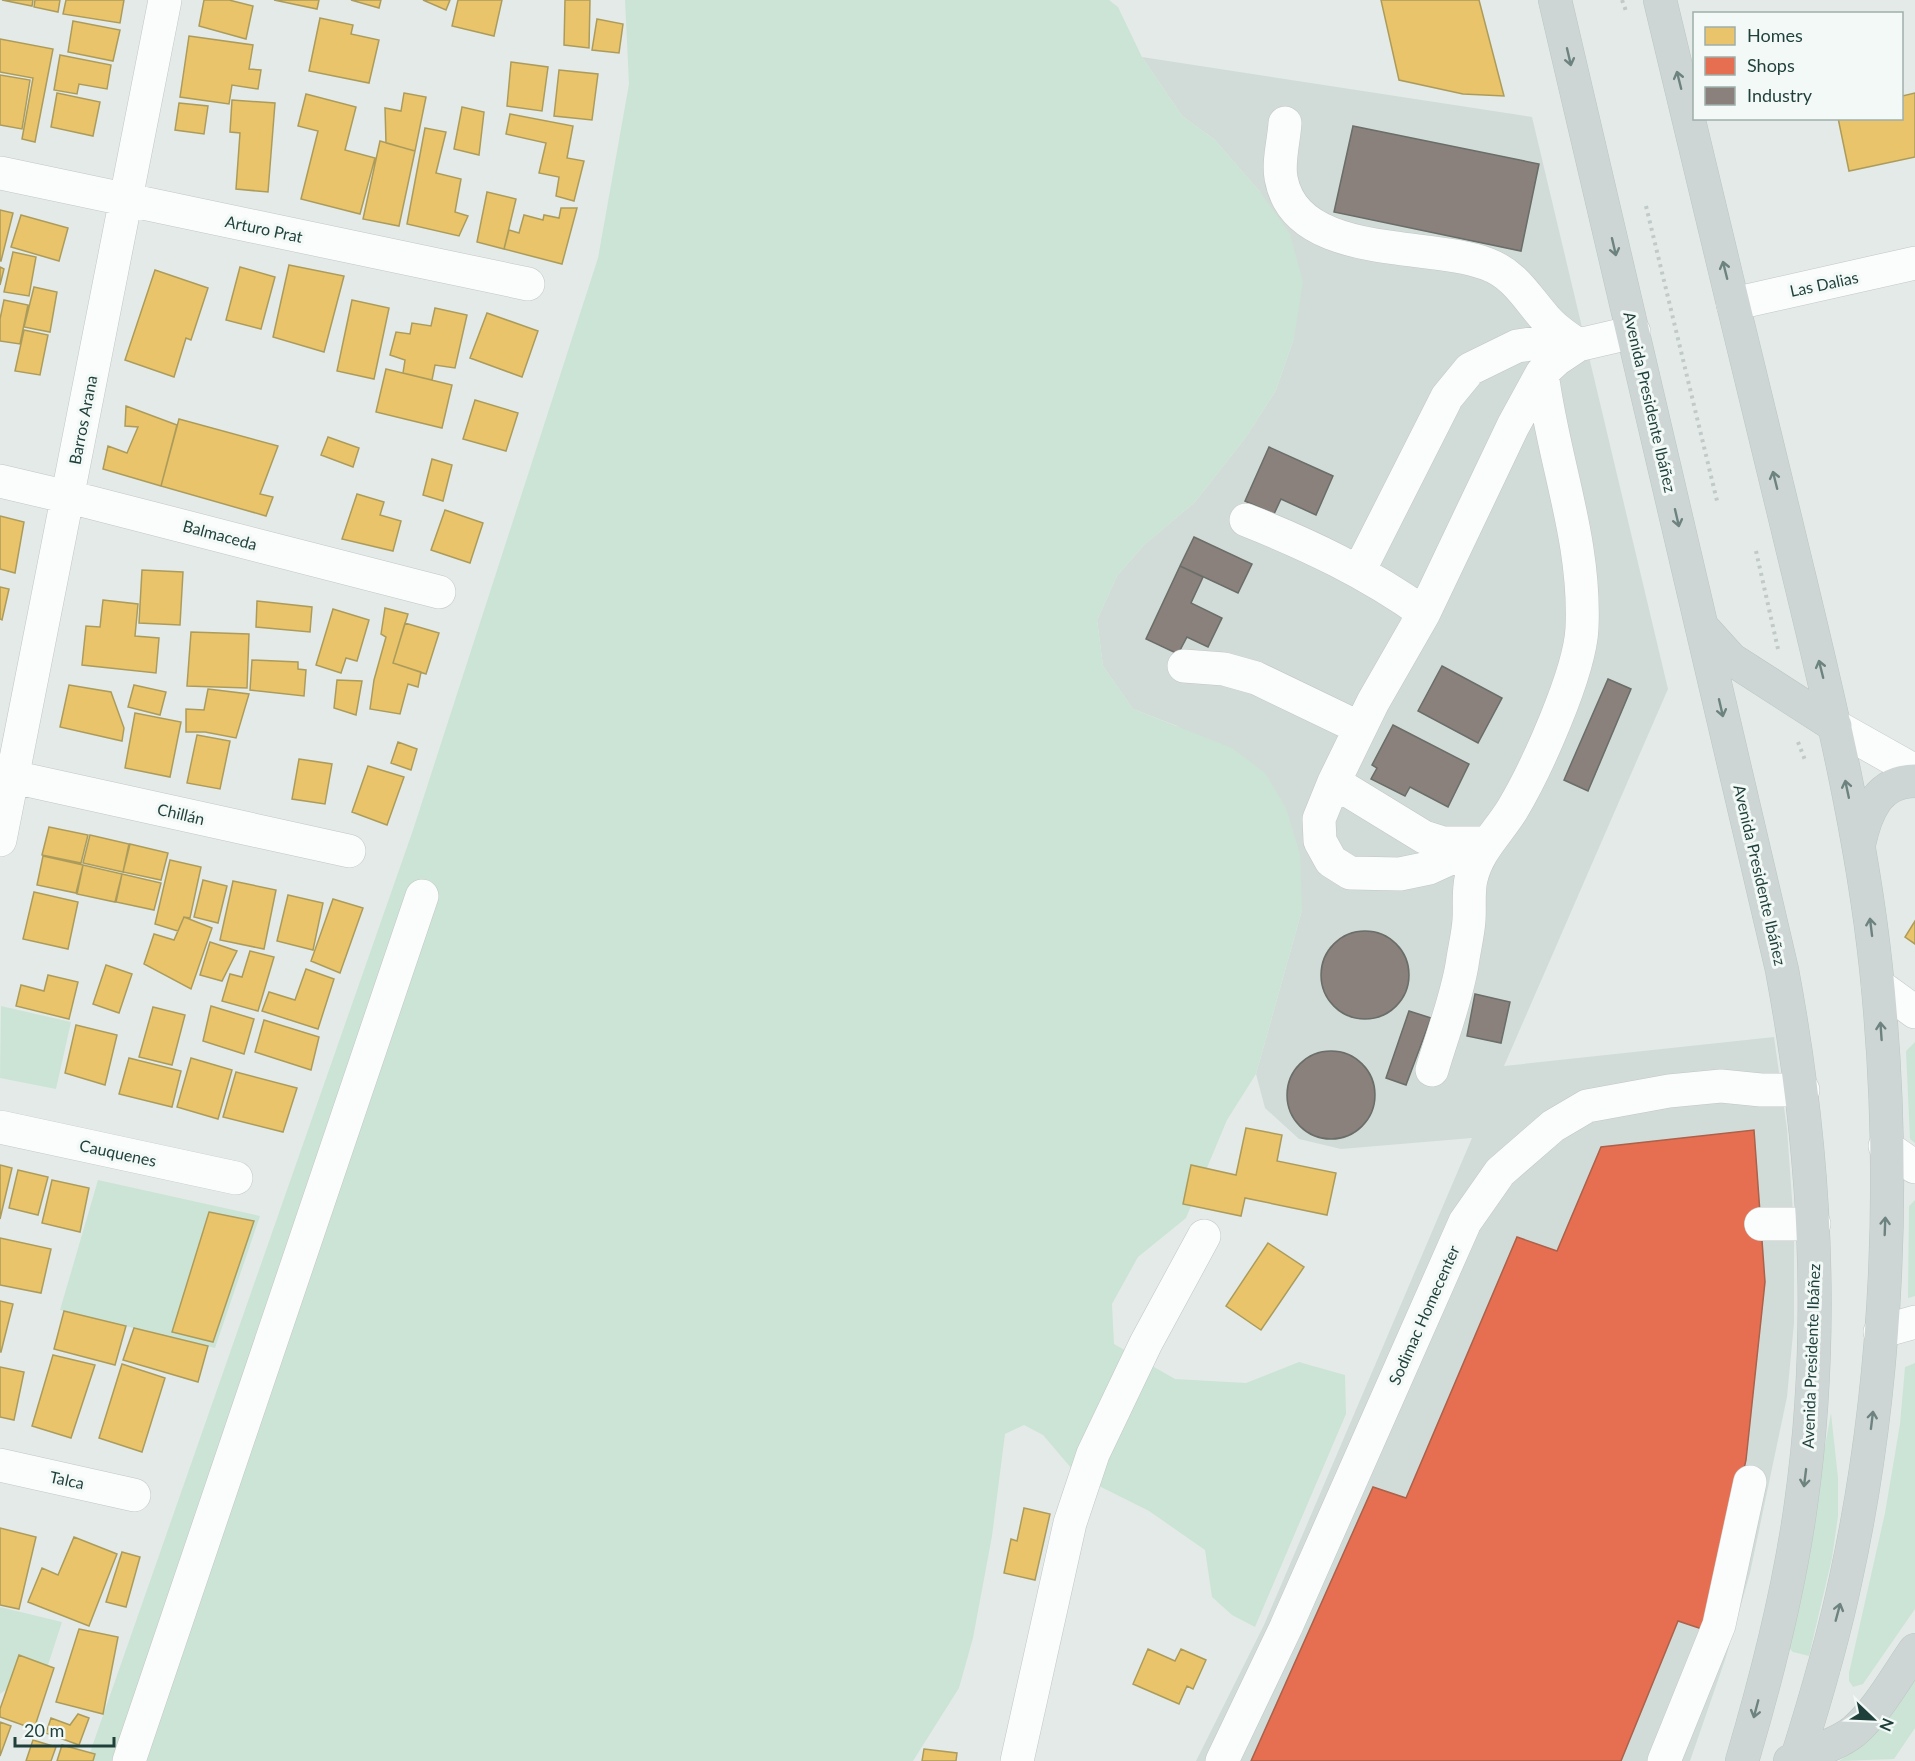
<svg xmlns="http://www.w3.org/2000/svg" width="1915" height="1761" viewBox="0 0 1915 1761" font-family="Lato,sans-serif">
<rect width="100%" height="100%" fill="#e4eae8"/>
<path fill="#d1dcd8" d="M 1142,57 L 1532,117 L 1668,689 L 1504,1066 L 1774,1037 L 1787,1129 L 1794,1227 L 1794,1323 L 1787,1397 L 1750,1573 L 1726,1657 L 1690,1761 L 1196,1761 L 1264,1625 L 1472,1138 L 1341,1149 L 1299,1139 L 1265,1108 L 1256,1074 L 1302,910 L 1177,726 L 1133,709 L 1103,666 L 1097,620 L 1117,576 L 1144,545 L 1195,502 L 1246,437 L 1276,390 L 1294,338 L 1260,192 L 1215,140 L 1182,116 Z"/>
<path fill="#cce4d6" d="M 625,0 L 1109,0 L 1118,7 L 1142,57 L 1182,116 L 1215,140 L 1260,192 L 1290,234 L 1303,282 L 1294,338 L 1276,390 L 1246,437 L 1195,502 L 1144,545 L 1117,576 L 1097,620 L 1103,666 L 1133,709 L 1232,748 L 1265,773 L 1286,808 L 1300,854 L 1302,910 L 1256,1074 L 1227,1120 L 1186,1218 L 1138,1257 L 1112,1304 L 1114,1344 L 1175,1379 L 1246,1383 L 1299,1362 L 1345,1375 L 1346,1414 L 1255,1627 L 1232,1615 L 1212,1597 L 1205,1550 L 1149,1511 L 1077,1475 L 1043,1435 L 1024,1425 L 1005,1434 L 992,1536 L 973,1638 L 959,1688 L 913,1761 L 87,1761 L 413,830 L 598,258 L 629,84 Z
M 1,1006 L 71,1022 L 56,1089 L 0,1078 Z
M 1915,1042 L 1915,1143 L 1910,1139 L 1906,1051 Z
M 98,1180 L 260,1216 L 215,1348 L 60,1310 Z
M 1915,1200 L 1915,1296 L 1908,1298 L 1909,1206 Z
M 1915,1363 L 1915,1609 L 1863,1684 L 1853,1687 L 1849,1681 L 1849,1673 L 1885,1513 L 1900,1424 L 1905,1367 Z
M 1831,1413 L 1838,1478 L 1838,1516 L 1832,1558 L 1809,1656 L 1793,1652 L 1788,1647 Z
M 0,1607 L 62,1622 L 48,1665 L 33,1670 L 0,1694 Z
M 1915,1678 L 1915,1728 L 1894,1759 L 1839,1761 L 1852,1752 Z"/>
<path fill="#e9c46a" stroke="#ac9c5c" stroke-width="1.5" d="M 2,0 L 33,0 L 32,6 Z
M 35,0 L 60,0 L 58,12 L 34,7 Z
M 66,0 L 124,0 L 120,23 L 63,14 Z
M 204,0 L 229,0 L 253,6 L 246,39 L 199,26 Z
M 274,0 L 319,0 L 317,9 Z
M 351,0 L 381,0 L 379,8 Z
M 423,0 L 450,0 L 446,10 Z
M 458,0 L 502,0 L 494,36 L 452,26 Z
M 565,0 L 590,0 L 589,48 L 564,45 Z
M 1381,0 L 1479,0 L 1504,96 L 1463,94 L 1399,80 Z
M 320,18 L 353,25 L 351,34 L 379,40 L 369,83 L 309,71 Z
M 597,19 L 623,24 L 619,53 L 592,50 Z
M 73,21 L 120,30 L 113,61 L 68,52 Z
M 189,36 L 253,45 L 249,69 L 261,70 L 258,89 L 232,85 L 229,104 L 180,97 Z
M 0,39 L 53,49 L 35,142 L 22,139 L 33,78 L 0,72 Z
M 60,55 L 111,65 L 107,89 L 79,84 L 77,94 L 54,90 Z
M 511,62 L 548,67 L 542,111 L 507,106 Z
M 559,70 L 598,74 L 592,120 L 554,116 Z
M 0,75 L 30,80 L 22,129 L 0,125 Z
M 57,93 L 100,102 L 93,136 L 51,127 Z
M 404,93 L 426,97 L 415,151 L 386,143 L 385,108 L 401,111 Z
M 1915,93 L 1915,157 L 1849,171 L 1838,118 L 1902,118 L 1902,96 Z
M 306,94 L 356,107 L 345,150 L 375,158 L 360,214 L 301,199 L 318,131 L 298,126 Z
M 232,100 L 275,103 L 268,192 L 236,189 L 240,133 L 230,132 Z
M 179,103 L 208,106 L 204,134 L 175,130 Z
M 462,107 L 484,112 L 479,155 L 454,149 Z
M 510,114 L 573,126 L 567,158 L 584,161 L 574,201 L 556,196 L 559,177 L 539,173 L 546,143 L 506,134 Z
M 425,128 L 446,132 L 436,173 L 461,179 L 455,212 L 468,216 L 459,236 L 407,224 Z
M 380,141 L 415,151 L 399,226 L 363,219 Z
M 487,192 L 516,199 L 504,249 L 477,242 Z
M 561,208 L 577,208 L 562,264 L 504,249 L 509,230 L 519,233 L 524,215 L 543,220 L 544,215 L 559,218 Z
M 0,210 L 13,213 L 1,261 L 0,261 Z
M 21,215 L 68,228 L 59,261 L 11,247 Z
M 13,252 L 36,257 L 29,296 L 4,292 Z
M 289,265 L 344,276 L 324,352 L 273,337 Z
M 0,267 L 4,269 L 0,285 Z
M 240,267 L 275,277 L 261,329 L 226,320 Z
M 155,270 L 208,288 L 191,340 L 186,338 L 174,377 L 125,360 Z
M 34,287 L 57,292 L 50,332 L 24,327 Z
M 4,300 L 28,305 L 20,344 L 0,341 L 0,319 Z
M 352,300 L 389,308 L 374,379 L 337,371 Z
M 435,308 L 467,315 L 455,368 L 435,365 L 432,380 L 403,373 L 405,360 L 390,355 L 396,332 L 410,334 L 412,323 L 431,326 Z
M 487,313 L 538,331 L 522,377 L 470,358 Z
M 24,330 L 48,335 L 40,375 L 15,371 Z
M 386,369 L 452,385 L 442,428 L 376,412 Z
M 475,400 L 518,413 L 506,451 L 463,439 Z
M 126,406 L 177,425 L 161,486 L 103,469 L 108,446 L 127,453 L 138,427 L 125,426 Z
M 179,419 L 278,446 L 260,494 L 273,497 L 266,516 L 161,486 Z
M 328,437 L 359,448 L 353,467 L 321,455 Z
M 432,459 L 452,465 L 443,501 L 423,495 Z
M 357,494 L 384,502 L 380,515 L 401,521 L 393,551 L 342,539 Z
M 445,510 L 483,523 L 470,563 L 431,550 Z
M 0,516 L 24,522 L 15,573 L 0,569 Z
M 142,570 L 183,572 L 180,625 L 139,623 Z
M 0,587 L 9,589 L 2,620 L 0,619 Z
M 103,600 L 138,604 L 135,636 L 159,638 L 156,673 L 82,665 L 86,626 L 100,627 Z
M 257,601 L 312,607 L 310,632 L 256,627 Z
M 385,608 L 408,614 L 393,663 L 421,672 L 418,687 L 408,684 L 400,714 L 370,709 L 374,680 L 386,637 L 381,634 Z
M 333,609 L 369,620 L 357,661 L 346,658 L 341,673 L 316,665 Z
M 405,623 L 439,633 L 426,674 L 393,663 Z
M 191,632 L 249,634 L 247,688 L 187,686 Z
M 252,660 L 298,662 L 298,669 L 306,670 L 304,696 L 250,690 Z
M 337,680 L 362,681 L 356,715 L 334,708 Z
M 69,685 L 111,692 L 124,728 L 122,741 L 60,727 Z
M 134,685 L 166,692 L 160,715 L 128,707 Z
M 208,689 L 249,694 L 236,738 L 205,732 L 186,732 L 186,709 L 204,710 Z
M 135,713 L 181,722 L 170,777 L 125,768 Z
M 197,735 L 230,741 L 220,789 L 187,783 Z
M 398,742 L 417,749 L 411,770 L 391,763 Z
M 299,759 L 332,764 L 325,804 L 292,799 Z
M 368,766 L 404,777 L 387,825 L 352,812 Z
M 49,827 L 88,835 L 81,863 L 42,855 Z
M 90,835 L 129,844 L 123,872 L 83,863 Z
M 130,844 L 168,853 L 161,880 L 123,872 Z
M 43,856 L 83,865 L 76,893 L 37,885 Z
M 170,860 L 201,867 L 190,918 L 184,917 L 178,931 L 155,924 Z
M 83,865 L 122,874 L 115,902 L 77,894 Z
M 122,874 L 161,883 L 154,910 L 116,902 Z
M 203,880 L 227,886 L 218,923 L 194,917 Z
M 233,881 L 276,890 L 264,949 L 220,940 Z
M 34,892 L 78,902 L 68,949 L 23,939 Z
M 288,895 L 323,903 L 313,950 L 277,941 Z
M 333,899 L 363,908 L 340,973 L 311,961 Z
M 184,917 L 212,928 L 191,989 L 144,964 L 154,934 L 174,940 Z
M 1915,921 L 1915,944 L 1905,937 Z
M 210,942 L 237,951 L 222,981 L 200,975 Z
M 250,951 L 274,957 L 258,1011 L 222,1001 L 230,974 L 242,977 Z
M 106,965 L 132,974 L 119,1013 L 93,1004 Z
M 306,969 L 334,979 L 318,1029 L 262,1011 L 269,992 L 295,1000 Z
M 48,975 L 78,982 L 69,1019 L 16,1006 L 21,985 L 44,991 Z
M 211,1006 L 254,1019 L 244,1054 L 203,1041 Z
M 153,1007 L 185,1015 L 172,1065 L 139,1057 Z
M 264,1020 L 319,1037 L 311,1070 L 255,1052 Z
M 76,1025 L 117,1035 L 105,1085 L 65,1073 Z
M 129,1058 L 181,1071 L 172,1107 L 119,1094 Z
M 191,1058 L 232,1070 L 218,1119 L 177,1107 Z
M 236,1072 L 297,1088 L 283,1132 L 223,1117 Z
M 1246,1128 L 1282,1135 L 1277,1161 L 1336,1173 L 1327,1215 L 1245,1198 L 1241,1216 L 1183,1204 L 1191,1165 L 1236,1175 Z
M 0,1165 L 12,1168 L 0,1219 Z
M 18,1170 L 48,1177 L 38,1215 L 9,1208 Z
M 52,1180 L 89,1188 L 80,1232 L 42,1223 Z
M 209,1212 L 254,1221 L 213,1342 L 172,1332 Z
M 0,1238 L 51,1249 L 41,1293 L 0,1285 Z
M 1268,1243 L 1304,1267 L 1261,1330 L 1226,1306 Z
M 0,1301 L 13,1304 L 1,1352 L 0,1352 Z
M 64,1311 L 126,1326 L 115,1365 L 54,1349 Z
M 134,1328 L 208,1346 L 198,1382 L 123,1360 Z
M 53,1355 L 95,1365 L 71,1438 L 32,1426 Z
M 122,1364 L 165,1378 L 142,1452 L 99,1438 Z
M 0,1367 L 24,1372 L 14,1420 L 0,1417 Z
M 1024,1508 L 1050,1514 L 1035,1580 L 1004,1573 L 1011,1539 L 1017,1541 Z
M 0,1528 L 36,1537 L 19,1609 L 0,1605 Z
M 74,1537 L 117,1554 L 89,1626 L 28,1602 L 42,1568 L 58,1575 Z
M 122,1552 L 140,1557 L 126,1607 L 106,1602 Z
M 79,1629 L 118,1637 L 103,1714 L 56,1702 Z
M 1148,1649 L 1175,1661 L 1181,1649 L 1206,1660 L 1193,1689 L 1187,1686 L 1179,1704 L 1133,1684 Z
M 19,1655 L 54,1668 L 34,1729 L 0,1717 L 0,1709 Z
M 78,1714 L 89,1718 L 79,1745 L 46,1733 L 51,1718 L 70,1725 Z
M 0,1722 L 11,1726 L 0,1756 Z
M 33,1740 L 56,1747 L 51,1761 L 26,1761 Z
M 62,1745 L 95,1754 L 93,1761 L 57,1761 Z
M 924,1749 L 957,1753 L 956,1761 L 922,1761 Z"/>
<path fill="#e76f51" stroke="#ab614a" stroke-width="1.5" d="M 1754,1130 L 1765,1282 L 1746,1460 L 1708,1631 L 1678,1621 L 1621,1761 L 1251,1761 L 1373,1487 L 1406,1498 L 1517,1237 L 1557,1251 L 1601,1147 Z"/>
<path fill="#8a817c" stroke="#6a6d68" stroke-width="1.5" d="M 1353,126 L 1539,164 L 1521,251 L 1334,212 Z
M 1269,447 L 1333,476 L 1316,515 L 1281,499 L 1274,514 L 1245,501 Z
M 1194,537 L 1252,564 L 1238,593 L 1180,566 Z
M 1180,566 L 1203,577 L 1191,603 L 1222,618 L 1208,647 L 1187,637 L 1178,654 L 1146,639 Z
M 1442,666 L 1502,698 L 1478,743 L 1418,711 Z
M 1608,679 L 1631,689 L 1588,791 L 1564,780 Z
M 1393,725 L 1469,764 L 1448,807 L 1410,787 L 1405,796 L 1371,779 L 1377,768 L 1372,765 Z
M1321 975a44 44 0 1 1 88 0a44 44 0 1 1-88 0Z
M 1475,994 L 1510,1002 L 1501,1043 L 1467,1036 Z
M 1409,1011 L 1431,1018 L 1406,1085 L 1386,1078 Z
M1287 1095a44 44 0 1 1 88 0a44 44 0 1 1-88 0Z"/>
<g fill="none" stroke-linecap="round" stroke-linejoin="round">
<g stroke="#c1c7c5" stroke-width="34">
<path id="minor" d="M 1285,123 C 1284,140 1278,161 1281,178 C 1296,261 1428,241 1487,264 C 1516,275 1527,298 1546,319 C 1555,330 1567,337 1578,345
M 0,173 L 528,284
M 1733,304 L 1915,263
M 0,481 L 89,502 L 439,592
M 1246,520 C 1309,545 1368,573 1424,613
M 1359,571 L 1447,397 L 1470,369 L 1517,346 L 1538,343 L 1578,345
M 1184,666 L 1224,669 L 1256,678 L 1360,728
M 1835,726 L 1915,771
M 13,777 L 349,851
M 1334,782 L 1424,837 L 1443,843 L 1481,843
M 0,840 L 165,0
M 1486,842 L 1429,868 L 1400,874 L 1350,873 L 1331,861 L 1320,841 L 1319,819 L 1334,782 L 1373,702 L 1424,613 L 1513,426 L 1542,373 L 1557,359 L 1578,345 L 1634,332
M 1878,985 L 1915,1012
M 1432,1070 C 1442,1036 1456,1000 1462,965 C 1464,950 1468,935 1469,920 C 1470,907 1468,892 1471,879 C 1478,850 1497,834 1512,810 C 1536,770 1580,673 1582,628 C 1586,539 1553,460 1542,373
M 0,1127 L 236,1178
M 1885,1146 L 1915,1167
M 1761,1224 L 1814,1224
M 1880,1332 L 1915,1322
M 0,1465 L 134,1495
M 129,1761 L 422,896
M 1017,1761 L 1070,1523 L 1093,1454 L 1146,1343 L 1204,1236
M 1222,1761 L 1286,1627 L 1465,1222 L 1500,1172 L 1553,1126 L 1587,1106 L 1669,1091 L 1721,1086 L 1761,1090 L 1803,1090
M 1664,1761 L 1719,1625 L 1750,1482"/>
</g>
<g stroke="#bcc6c4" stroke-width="34">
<path id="major" d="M 1555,0 L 1782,970 C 1815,1146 1826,1326 1801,1504 C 1789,1591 1767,1677 1742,1761
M 1660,0 C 1702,175 1744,351 1787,526 C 1822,672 1860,818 1876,968 C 1897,1169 1889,1380 1846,1578 C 1833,1640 1815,1701 1796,1761
M 1703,628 L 1731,659 L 1835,726
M 1859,844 C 1866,812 1878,781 1915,781
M 1790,1761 C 1810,1752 1835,1746 1853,1732 C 1878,1711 1896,1677 1915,1650"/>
</g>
<path stroke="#c0cac8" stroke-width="4" stroke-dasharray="3 4.5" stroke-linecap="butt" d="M 1622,0 L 1626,11
M 1646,206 L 1718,505
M 1756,551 L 1778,649
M 1798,742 L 1805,760"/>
<use href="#minor" stroke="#fbfcfc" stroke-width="33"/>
<use href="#major" stroke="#cdd6d4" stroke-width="33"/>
</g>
<defs><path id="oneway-shaft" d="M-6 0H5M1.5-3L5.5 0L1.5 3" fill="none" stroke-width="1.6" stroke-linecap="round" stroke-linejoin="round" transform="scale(1.5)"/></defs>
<g stroke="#6d837f">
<use href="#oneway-shaft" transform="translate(1569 57) rotate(77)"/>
<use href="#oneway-shaft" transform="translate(1679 80) rotate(-104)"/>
<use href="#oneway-shaft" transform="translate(1614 247) rotate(77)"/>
<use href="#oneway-shaft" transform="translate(1725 270) rotate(-104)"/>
<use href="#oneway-shaft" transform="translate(1775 480) rotate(-104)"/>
<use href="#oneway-shaft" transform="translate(1677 518) rotate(77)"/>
<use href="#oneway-shaft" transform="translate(1821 669) rotate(-104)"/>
<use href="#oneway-shaft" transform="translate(1721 708) rotate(77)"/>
<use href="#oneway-shaft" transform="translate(1847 789) rotate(-102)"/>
<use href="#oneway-shaft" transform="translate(1871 927) rotate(-97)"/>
<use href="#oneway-shaft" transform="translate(1881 1031) rotate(-94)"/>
<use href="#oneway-shaft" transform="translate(1885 1226) rotate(-88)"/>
<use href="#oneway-shaft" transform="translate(1872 1420) rotate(-83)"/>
<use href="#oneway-shaft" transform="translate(1805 1478) rotate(97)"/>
<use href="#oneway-shaft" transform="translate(1838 1612) rotate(-75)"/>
<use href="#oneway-shaft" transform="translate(1756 1709) rotate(105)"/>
</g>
<g text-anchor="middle" stroke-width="6" stroke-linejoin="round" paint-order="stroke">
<g font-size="16" fill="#1f3f3a" stroke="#f2f9f6">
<text transform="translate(264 229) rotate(12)" y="6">Arturo Prat</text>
<text transform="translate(1824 284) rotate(-12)" y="6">Las Dalias</text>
<text transform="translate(1650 402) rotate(77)" y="6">Avenida Presidente Ibáñez</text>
<text transform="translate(83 420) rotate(-79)" y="6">Barros Arana</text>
<text transform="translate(220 535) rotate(15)" y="6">Balmaceda</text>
<text transform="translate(181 814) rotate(13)" y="6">Chillán</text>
<text transform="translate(1760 875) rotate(77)" y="6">Avenida Presidente Ibáñez</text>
<text transform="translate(118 1153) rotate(12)" y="6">Cauquenes</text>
<text transform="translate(1424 1315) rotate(-66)" y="6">Sodimac Homecenter</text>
<text transform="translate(1811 1356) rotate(-88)" y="6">Avenida Presidente Ibáñez</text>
<text transform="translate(67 1480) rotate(12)" y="6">Talca</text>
</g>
</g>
<rect x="1693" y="12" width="210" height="108" fill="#f2f9f6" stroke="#9eafab" stroke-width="1.5"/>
<rect x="1705" y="27" width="30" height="18" fill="#e9c46a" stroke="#9eafab" stroke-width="1.5"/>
<text x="1747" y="42" font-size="18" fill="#1f3f3a">Homes</text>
<rect x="1705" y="57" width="30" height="18" fill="#e76f51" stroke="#9eafab" stroke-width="1.5"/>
<text x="1747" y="72" font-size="18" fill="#1f3f3a">Shops</text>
<rect x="1705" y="87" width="30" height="18" fill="#8a817c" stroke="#9eafab" stroke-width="1.5"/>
<text x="1747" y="102" font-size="18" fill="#1f3f3a">Industry</text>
<g transform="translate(1873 1719) rotate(113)" stroke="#f2f9f6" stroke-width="4.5" paint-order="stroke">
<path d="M0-4.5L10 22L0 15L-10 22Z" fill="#1f3f3a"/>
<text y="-9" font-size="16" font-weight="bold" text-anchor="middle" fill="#1f3f3a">N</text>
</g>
<path d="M15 1737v9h99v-9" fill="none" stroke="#1f3f3a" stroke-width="3"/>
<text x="24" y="1737" font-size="18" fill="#1f3f3a" stroke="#f2f9f6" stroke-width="4.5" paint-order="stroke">20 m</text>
</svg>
